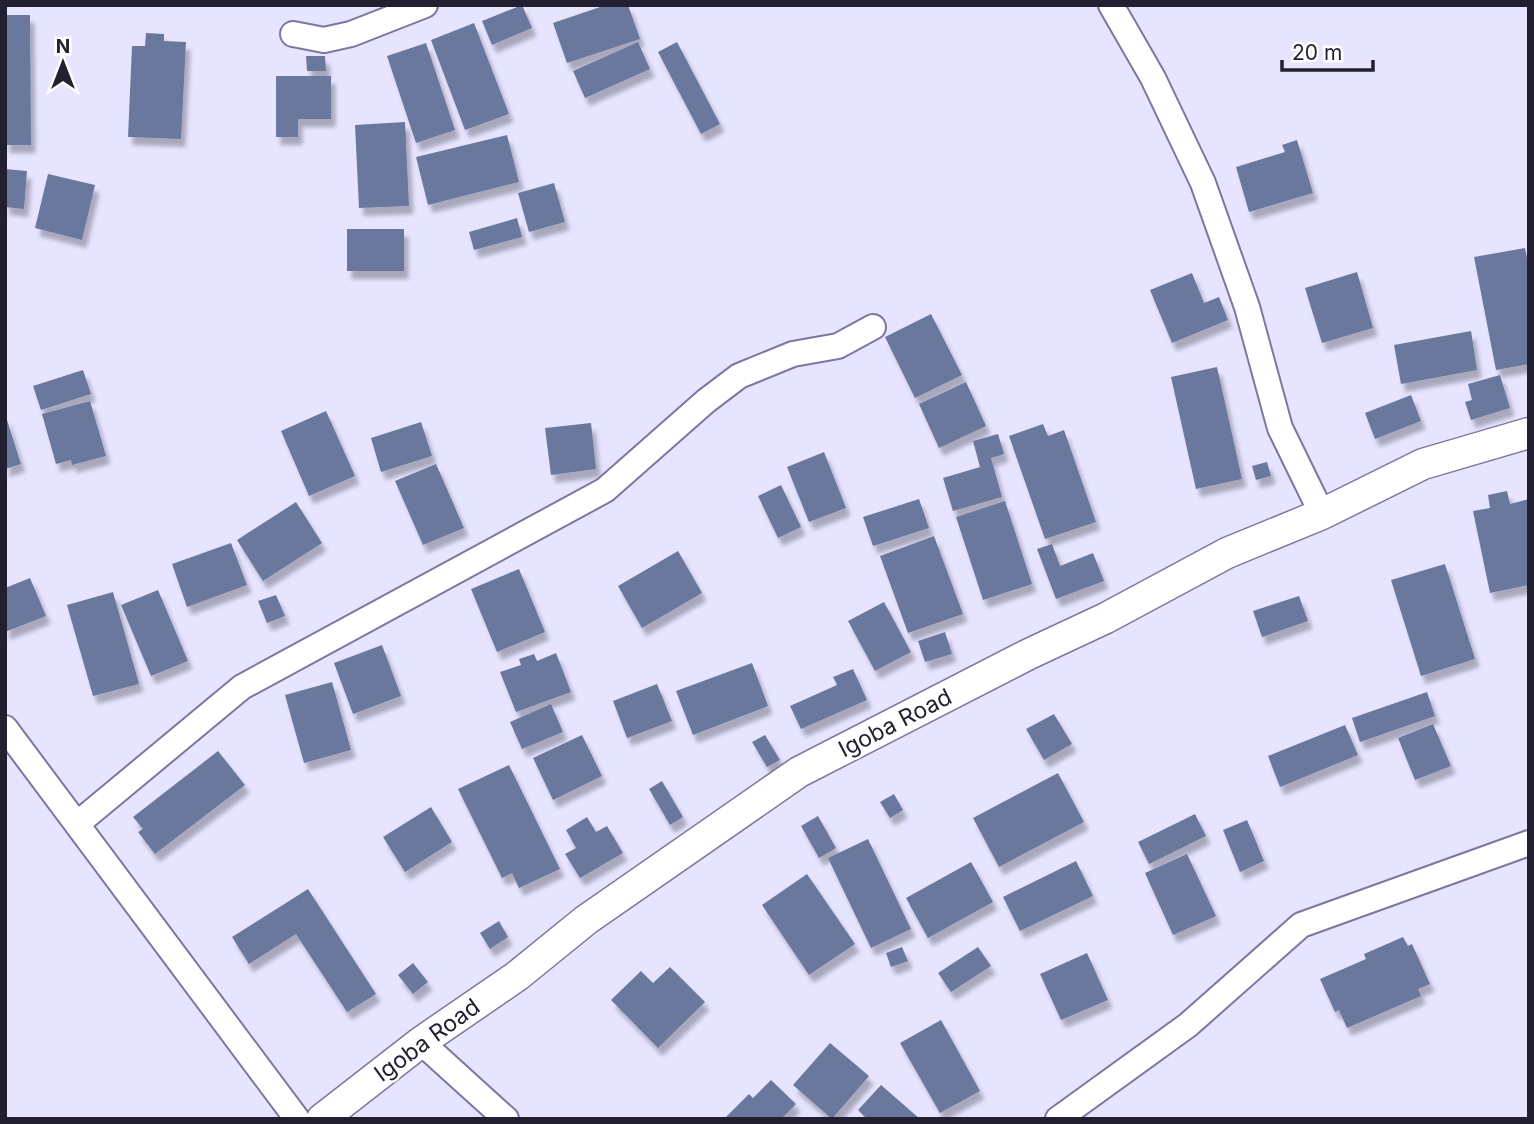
<svg xmlns="http://www.w3.org/2000/svg" width="1534" height="1124" viewBox="0 0 1534 1124" font-family="Inter,sans-serif">
<defs>
<filter id="shadow"><feDropShadow dx="4.5" dy="8" stdDeviation="2" flood-color="#0004"/></filter>
</defs>
<rect width="100%" height="100%" fill="#e6e4ff"/>
<path fill="#6a789e" filter="url(#shadow)" d="M 522,5 L 532,28 L 492,45 L 482,21 Z
M 606,5 L 628,5 L 640,39 L 567,63 L 553,23 Z
M 5,15 L 30,15 L 31,145 L 5,145 Z
M 474,23 L 509,114 L 465,130 L 431,40 Z
M 146,33 L 164,34 L 164,41 L 186,42 L 181,139 L 128,137 L 132,46 L 145,46 Z
M 638,42 L 650,69 L 585,98 L 573,71 Z
M 677,42 L 720,124 L 701,134 L 658,52 Z
M 426,43 L 455,130 L 416,143 L 387,56 Z
M 306,56 L 325,56 L 326,71 L 307,71 Z
M 276,76 L 331,76 L 331,119 L 298,119 L 298,137 L 276,137 Z
M 405,122 L 409,206 L 359,208 L 355,125 Z
M 507,135 L 519,182 L 428,205 L 416,157 Z
M 1297,140 L 1313,193 L 1249,212 L 1236,167 L 1285,152 L 1282,145 Z
M 5,169 L 27,171 L 24,209 L 5,207 Z
M 48,174 L 95,185 L 82,240 L 35,228 Z
M 554,183 L 565,222 L 529,232 L 518,193 Z
M 517,218 L 522,237 L 474,250 L 469,232 Z
M 347,229 L 404,229 L 404,271 L 347,271 Z
M 1525,248 L 1529,268 L 1529,364 L 1496,370 L 1474,257 Z
M 1357,272 L 1373,328 L 1322,343 L 1305,288 Z
M 1192,273 L 1204,303 L 1219,297 L 1228,320 L 1172,343 L 1150,290 Z
M 931,314 L 962,375 L 915,398 L 885,337 Z
M 1471,331 L 1477,370 L 1401,384 L 1394,345 Z
M 1217,367 L 1242,479 L 1196,489 L 1171,377 Z
M 83,370 L 91,394 L 41,410 L 33,386 Z
M 1500,375 L 1510,408 L 1471,420 L 1465,402 L 1472,400 L 1468,384 Z
M 966,382 L 986,426 L 939,448 L 919,404 Z
M 1411,395 L 1421,421 L 1375,439 L 1365,413 Z
M 90,401 L 106,456 L 72,465 L 71,460 L 56,464 L 42,414 Z
M 326,411 L 355,476 L 309,496 L 281,431 Z
M 5,414 L 21,464 L 5,469 Z
M 421,422 L 432,456 L 381,472 L 371,438 Z
M 591,423 L 596,469 L 551,475 L 545,428 Z
M 1043,424 L 1048,436 L 1064,430 L 1096,522 L 1045,539 L 1009,436 Z
M 998,434 L 1004,454 L 991,458 L 1002,497 L 953,511 L 943,478 L 980,467 L 973,441 Z
M 824,452 L 846,508 L 809,522 L 787,467 Z
M 1267,462 L 1271,476 L 1256,480 L 1252,466 Z
M 436,464 L 464,528 L 423,545 L 395,481 Z
M 781,485 L 801,527 L 778,538 L 758,496 Z
M 1507,491 L 1510,504 L 1529,499 L 1529,585 L 1490,593 L 1473,511 L 1490,508 L 1488,495 Z
M 919,499 L 929,528 L 873,546 L 863,517 Z
M 1005,501 L 1032,584 L 983,600 L 956,517 Z
M 296,502 L 322,543 L 263,581 L 237,540 Z
M 934,536 L 963,614 L 908,633 L 880,556 Z
M 231,543 L 247,585 L 187,607 L 172,564 Z
M 1052,544 L 1060,566 L 1093,553 L 1104,581 L 1056,599 L 1037,549 Z
M 678,551 L 702,593 L 642,628 L 618,586 Z
M 1445,564 L 1475,659 L 1421,676 L 1391,580 Z
M 519,569 L 545,632 L 497,652 L 471,589 Z
M 30,578 L 46,616 L 5,632 L 5,588 Z
M 158,590 L 188,661 L 151,676 L 121,605 Z
M 113,592 L 139,684 L 93,696 L 67,605 Z
M 276,595 L 285,616 L 267,623 L 258,601 Z
M 1299,596 L 1308,621 L 1262,637 L 1253,611 Z
M 884,602 L 911,652 L 875,671 L 848,621 Z
M 945,632 L 952,654 L 925,662 L 918,641 Z
M 382,645 L 401,696 L 353,714 L 334,663 Z
M 556,653 L 571,692 L 516,712 L 500,672 L 521,665 L 519,659 L 534,654 L 537,661 Z
M 752,663 L 768,706 L 693,735 L 676,691 Z
M 853,669 L 867,700 L 801,729 L 790,706 L 837,685 L 833,677 Z
M 332,682 L 351,750 L 304,763 L 285,695 Z
M 657,684 L 672,721 L 627,738 L 613,701 Z
M 1427,692 L 1435,716 L 1360,742 L 1352,718 Z
M 551,704 L 563,732 L 522,749 L 510,722 Z
M 1054,714 L 1072,744 L 1044,760 L 1026,729 Z
M 1433,724 L 1451,766 L 1415,780 L 1398,738 Z
M 1345,725 L 1358,755 L 1280,787 L 1268,756 Z
M 582,735 L 602,776 L 553,800 L 533,758 Z
M 765,735 L 780,760 L 767,767 L 752,742 Z
M 218,751 L 245,785 L 155,854 L 138,832 L 143,829 L 133,817 Z
M 509,765 L 560,869 L 519,888 L 512,873 L 502,878 L 458,789 Z
M 1058,773 L 1084,822 L 999,867 L 973,818 Z
M 662,781 L 683,817 L 670,825 L 649,789 Z
M 894,794 L 903,810 L 890,818 L 880,802 Z
M 431,807 L 452,842 L 405,872 L 383,837 Z
M 1195,814 L 1206,836 L 1149,864 L 1138,842 Z
M 818,816 L 836,848 L 819,858 L 801,826 Z
M 587,817 L 596,832 L 607,826 L 623,853 L 580,878 L 565,854 L 576,848 L 566,830 Z
M 1247,820 L 1264,861 L 1240,872 L 1223,830 Z
M 868,839 L 911,929 L 871,948 L 828,858 Z
M 1187,854 L 1216,916 L 1173,935 L 1145,873 Z
M 1076,861 L 1093,896 L 1020,931 L 1003,897 Z
M 971,862 L 993,902 L 928,938 L 906,898 Z
M 807,874 L 855,944 L 809,975 L 762,905 Z
M 308,889 L 376,994 L 347,1012 L 296,934 L 249,964 L 232,937 Z
M 499,921 L 508,937 L 490,949 L 480,933 Z
M 1403,937 L 1408,946 L 1412,944 L 1430,984 L 1418,989 L 1421,996 L 1347,1028 L 1339,1010 L 1335,1012 L 1320,979 L 1366,959 L 1364,954 Z
M 902,947 L 908,961 L 891,967 L 886,953 Z
M 978,947 L 991,966 L 951,992 L 938,973 Z
M 1087,953 L 1108,1000 L 1061,1020 L 1040,974 Z
M 413,963 L 428,982 L 413,994 L 398,975 Z
M 670,967 L 705,1002 L 658,1048 L 611,1000 L 641,971 L 653,983 Z
M 941,1020 L 980,1091 L 940,1113 L 900,1043 Z
M 830,1043 L 869,1076 L 832,1119 L 793,1085 Z
M 771,1080 L 796,1104 L 781,1119 L 726,1117 L 749,1094 L 753,1098 Z
M 881,1085 L 920,1119 L 867,1119 L 858,1110 Z"/>
<g fill="none" stroke-linecap="round" stroke-linejoin="round">
<g stroke="#7b779f" stroke-width="28">
<path id="minor" d="M 1111,5 L 1153,78 L 1203,183 L 1247,307 L 1280,428 L 1322,514
M 293,34 L 324,40 L 351,34 L 425,5
M 5,728 L 297,1119
M 77,824 L 242,687 L 605,490 L 706,401 L 739,376 L 793,354 L 838,346 L 873,327
M 421,1042 L 506,1119
M 1058,1119 L 1188,1025 L 1301,925 L 1529,843"/>
</g>
<g stroke="#7b779f" stroke-width="33">
<path id="tertiary" d="M 322,1119 L 421,1042 L 517,976 L 586,920 L 799,772 L 1029,654 L 1106,618 L 1227,553 L 1322,514 L 1423,464 L 1529,433"/>
</g>
<use href="#minor" stroke="#fff" stroke-width="24"/>
<use href="#tertiary" stroke="#fff" stroke-width="30"/>
</g>
<g text-anchor="middle" stroke-width="5" stroke-linejoin="round" paint-order="stroke">
<g font-size="23" fill="#211f30" stroke="#fff">
<text transform="translate(895 723) rotate(-27)" y="8">Igoba Road</text>
<text transform="translate(427 1040) rotate(-36)" y="8">Igoba Road</text>
</g>
</g>
<rect width="1534" height="1124" fill="none" stroke="#211f30" stroke-width="14"/>
<g transform="translate(63 63)" stroke="#ffffff" stroke-width="5" paint-order="stroke">
<path d="M0-5L12 26L0 18L-12 26Z" fill="#211f30"/>
<text y="-10" font-size="19" font-weight="bold" text-anchor="middle" fill="#211f30">N</text>
</g>
<path d="M1282 60v10h91v-10" fill="none" stroke="#211f30" stroke-width="3.5"/>
<text x="1292" y="60" font-size="21" fill="#211f30" stroke="#ffffff" stroke-width="5" paint-order="stroke">20 m</text>
</svg>
